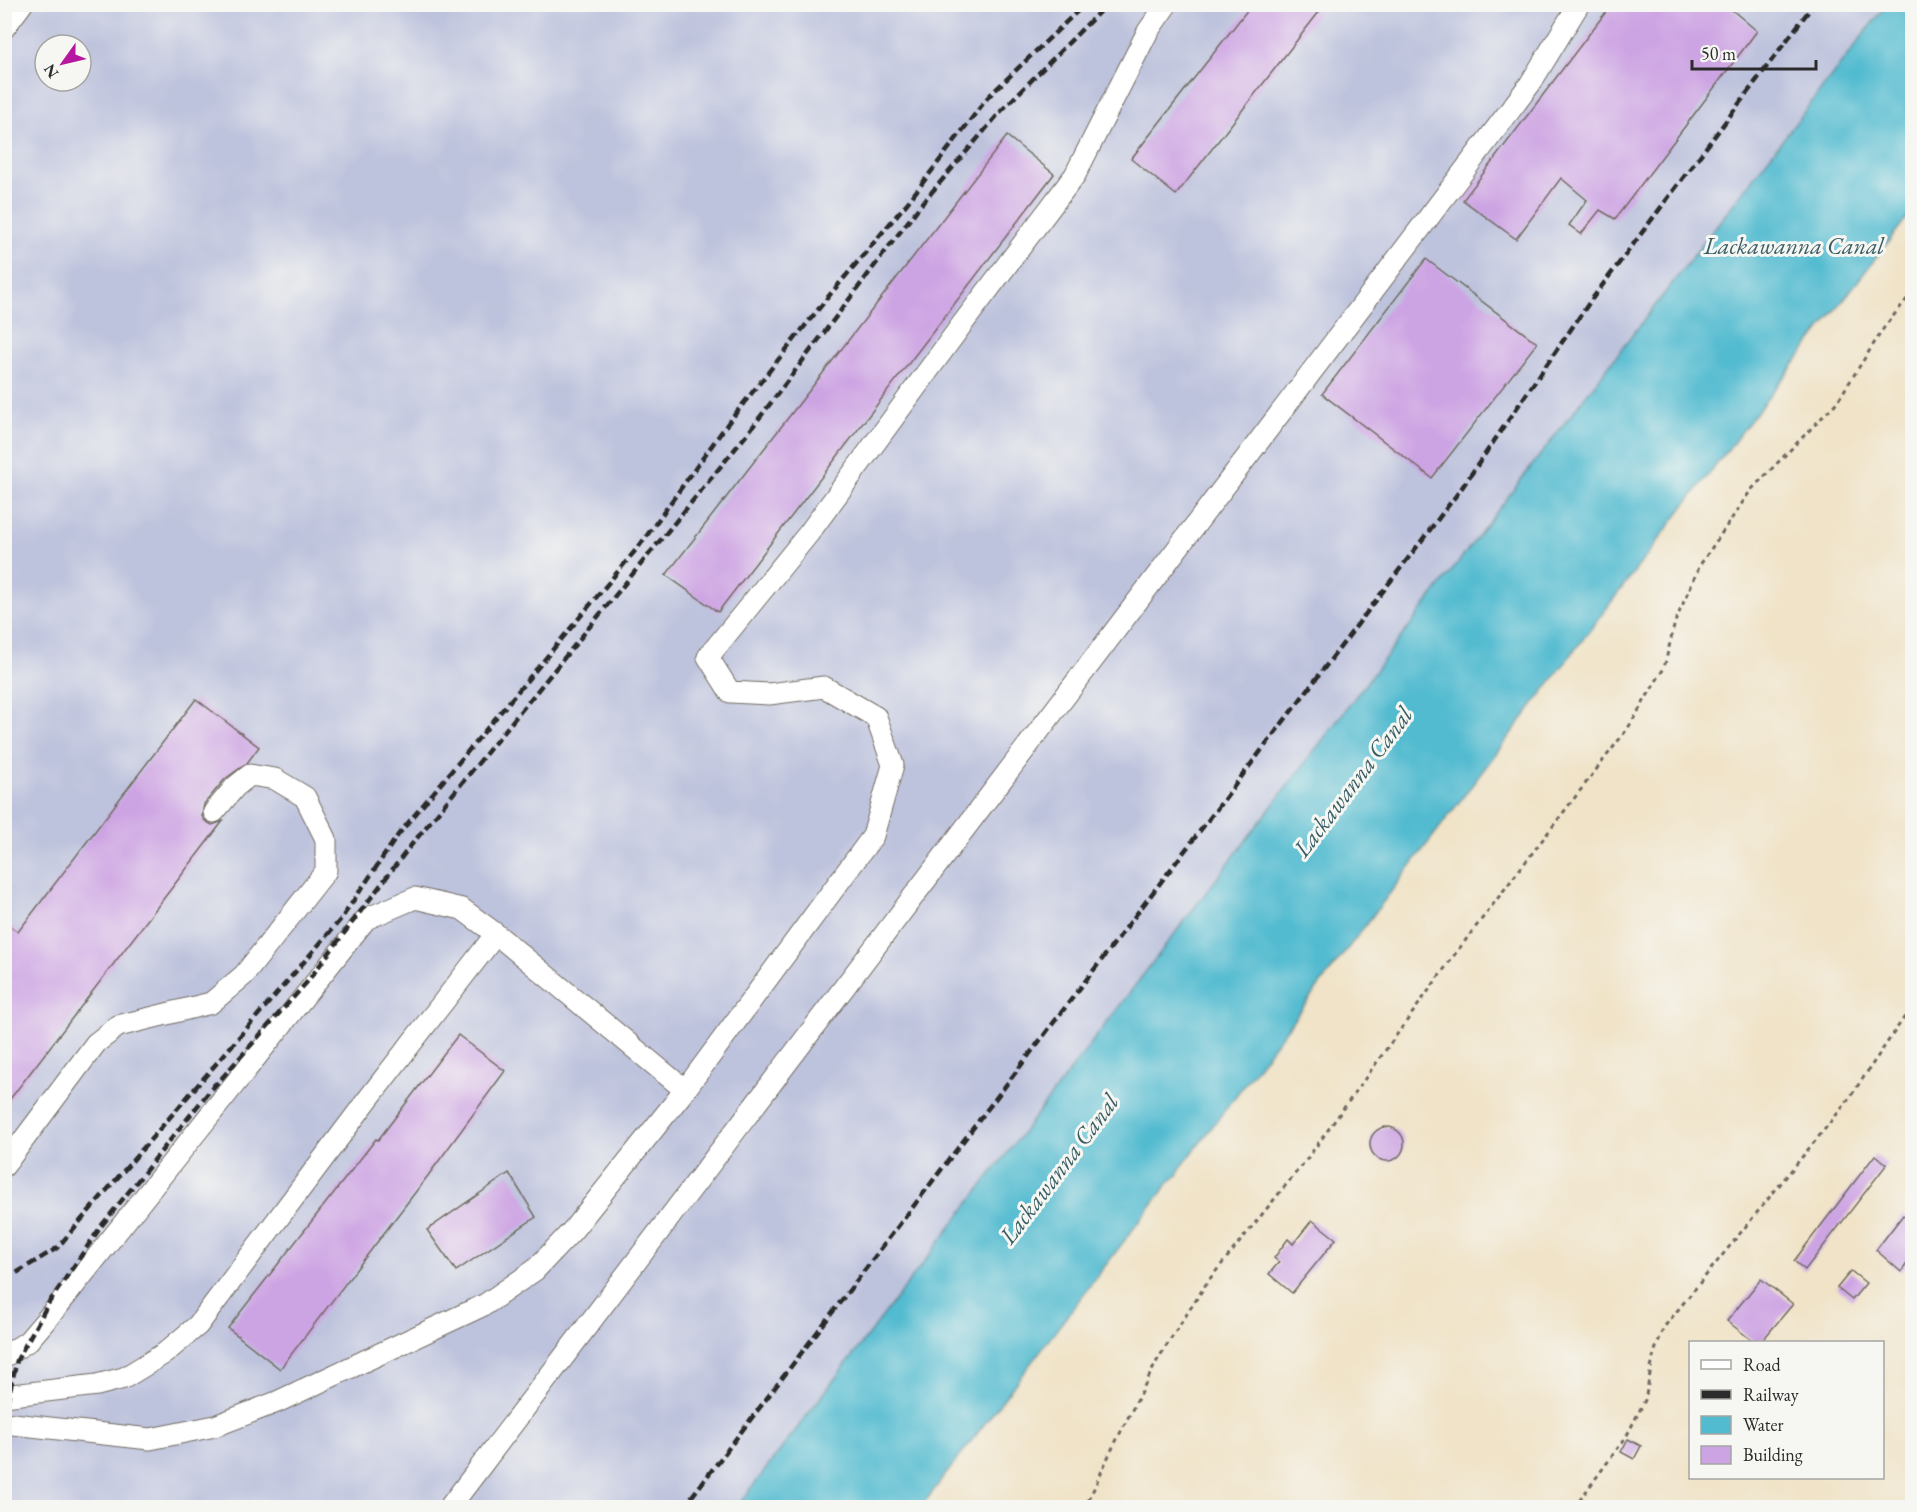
<svg xmlns="http://www.w3.org/2000/svg" width="1917" height="1512" viewBox="0 0 1917 1512" font-family="'EB Garamond',serif">
<rect width="100%" height="100%" fill="#f6f6f2"/>
<filter id="ink" filterUnits="userSpaceOnUse"><feTurbulence type="fractalNoise" baseFrequency=".0167" numOctaves="2"/><feDisplacementMap in="SourceGraphic" scale="12" xChannelSelector="R" yChannelSelector="G"/><feConvolveMatrix kernelMatrix="1 2 1 2 8 2 1 2 1" color-interpolation-filters="sRGB"/></filter>
<filter id="wash" filterUnits="userSpaceOnUse"><feTurbulence type="fractalNoise" baseFrequency=".008" numOctaves="4" result="noise"/><feDisplacementMap in="SourceGraphic" scale="24" xChannelSelector="R" yChannelSelector="G"/><feGaussianBlur stdDeviation="1.35" result="paint"/><feColorMatrix in="noise" values="0 0 0 0 0 0 0 0 0 0 0 0 0 0 0 0 0 1.4 0 .05"/><feComposite in="paint" operator="in"/></filter>
<g filter="url(#wash)">
<rect width="100%" height="100%" fill="#f0e3c7"/>
<path fill="#bec3dd" fill-rule="evenodd" d="M 5,5 L 1885,5 L 738,1507 L 5,1508 ZM 45,45 L 81,45 L 81,81 L 45,81 Z"/>
<path fill="#53bbd0" stroke="#3f737e" stroke-width="1.5" d="M 1887,4 L 1912,5 L 1912,211 L 1679,513 L 1180,1169 L 1179,1174 L 1170,1181 L 921,1507 L 737,1507 L 1524,476 Z"/>
<g id="blocks">
<path fill="#cda4e3" d="M 1252,4 L 1310,4 L 1319,12 L 1176,195 L 1131,159 Z
M 1612,4 L 1725,4 L 1757,31 L 1615,219 L 1600,210 L 1581,234 L 1569,225 L 1587,200 L 1561,178 L 1516,239 L 1463,200 Z
M 1007,136 L 1054,174 L 718,612 L 666,575 Z
M 1426,259 L 1537,343 L 1432,478 L 1322,394 Z
M 196,699 L 259,747 L 247,763 L 225,779 L 204,804 L 202,816 L 205,821 L 212,825 L 223,821 L 4,1107 L 4,922 L 18,932 Z
M 458,1035 L 505,1071 L 427,1177 L 280,1369 L 228,1328 L 376,1139 L 378,1140 Z
M1370 1144a17 17 0 1 1 34 0a17 17 0 1 1-34 0Z
M 1875,1155 L 1887,1164 L 1805,1270 L 1794,1261 Z
M 509,1173 L 536,1217 L 456,1271 L 427,1230 Z
M 1903,1215 L 1912,1222 L 1912,1257 L 1901,1272 L 1876,1250 Z
M 1312,1220 L 1336,1239 L 1292,1293 L 1269,1274 L 1279,1262 L 1274,1258 L 1288,1239 L 1293,1244 Z
M 1851,1271 L 1866,1283 L 1852,1300 L 1837,1288 Z
M 1761,1279 L 1793,1304 L 1761,1342 L 1754,1342 L 1727,1321 Z
M 1628,1439 L 1641,1446 L 1634,1459 L 1621,1452 Z"/>
</g>
</g>
<g filter="url(#ink)">
<use href="#blocks" fill-opacity="0" stroke="#706b62" stroke-width="1.5"/>
<g fill="none" stroke-linecap="round" stroke-linejoin="round">
<g stroke="#706b62" stroke-width="23">
<path id="minor" d="M 4,28 L 22,4
M 4,1166 L 96,1043 L 118,1026 L 211,1003 L 244,975 L 326,871 L 326,839 L 305,797 L 275,779 L 250,775 L 235,787 L 214,812
M 4,1357 L 28,1341 L 57,1307 L 366,919 L 415,898 L 462,909 L 496,934
M 4,1396 L 97,1385 L 124,1378 L 165,1353 L 198,1325 L 365,1103 L 496,934 L 685,1090 L 873,836 L 893,765 L 876,717 L 824,687 L 769,694 L 730,692 L 708,657 L 809,533 L 963,323 L 1075,175 L 1148,31 L 1167,4
M 4,1423 L 150,1439 L 215,1426 L 277,1402 L 486,1304 L 535,1270 L 572,1231 L 685,1090
M 449,1508 L 1530,84 L 1579,4"/>
</g>
<path stroke="#706b62" stroke-width="3" stroke-dasharray="4.5 4.5" stroke-linecap="butt" d="M 1085,1508 L 1110,1453 L 1158,1359 L 1208,1281 L 1307,1159 L 1455,954 L 1628,728 L 1664,668 L 1675,622 L 1700,565 L 1751,490 L 1837,402 L 1885,326 L 1912,293
M 1574,1508 L 1626,1437 L 1645,1400 L 1654,1353 L 1664,1327 L 1846,1103 L 1912,1006"/>
<use href="#minor" stroke="#fff" stroke-width="21"/>
<path stroke="#2b2b2b" stroke-width="4.5" stroke-dasharray="9 4.5" stroke-linecap="butt" d="M 212,1089 L 307,982 L 408,849 L 748,433 L 919,207 L 1002,110 L 1107,4
M 4,1277 L 13,1275 L 57,1248 L 341,919 L 398,835 L 640,545 L 728,423 L 828,297 L 908,202 L 988,97 L 1085,4
M 4,1416 L 17,1360 L 48,1304 L 102,1225 L 216,1083
M 683,1508 L 1461,489 L 1589,303 L 1814,4"/>
</g>
</g>
<g text-anchor="middle" stroke-width="6" stroke-linejoin="round" paint-order="stroke">
<g font-size="24" font-style="italic" fill="#395d65" stroke="#f6f6f2">
<text x="1794" y="254">Lackawanna Canal</text>
<text transform="translate(1353 782) rotate(-53)" y="8">Lackawanna Canal</text>
<text transform="translate(1059 1169) rotate(-53)" y="8">Lackawanna Canal</text>
</g>
</g>
<rect width="1917" height="1512" fill="none" stroke="#f6f6f2" stroke-width="24"/>
<rect x="1689" y="1341" width="195" height="138" fill="#f6f6f2" stroke="#a5a5a2" stroke-width="1.5"/>
<rect x="1701" y="1360" width="30" height="9" fill="#ffffff" stroke="#a5a5a2" stroke-width="1.5"/>
<text x="1743" y="1371" font-size="18" fill="#2b2b2b">Road</text>
<rect x="1701" y="1390" width="30" height="9" fill="#2b2b2b" stroke="#a5a5a2" stroke-width="1.5"/>
<text x="1743" y="1401" font-size="18" fill="#2b2b2b">Railway</text>
<rect x="1701" y="1416" width="30" height="18" fill="#53bbd0" stroke="#a5a5a2" stroke-width="1.5"/>
<text x="1743" y="1431" font-size="18" fill="#2b2b2b">Water</text>
<rect x="1701" y="1446" width="30" height="18" fill="#cda4e3" stroke="#a5a5a2" stroke-width="1.5"/>
<text x="1743" y="1461" font-size="18" fill="#2b2b2b">Building</text>
<g transform="translate(63 63) rotate(236)"><circle r="28" fill="#f6f6f2" stroke="#a5a5a2" stroke-width="1.5"/>
<path d="M0-4.5L10 22L0 15L-10 22Z" fill="#b5179e"/>
<text y="-9" font-size="16" font-weight="bold" text-anchor="middle" fill="#2b2b2b">N</text>
</g>
<path d="M1692 60v9h124v-9" fill="none" stroke="#2b2b2b" stroke-width="3"/>
<text x="1701" y="60" font-size="18" fill="#2b2b2b" stroke="#f6f6f2" stroke-width="4.5" paint-order="stroke">50 m</text>
</svg>
